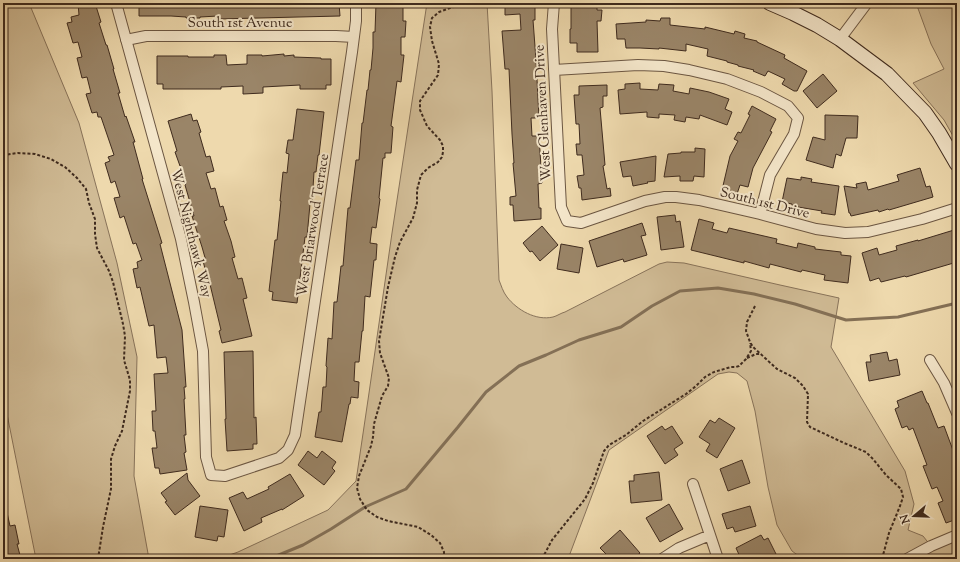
<svg xmlns="http://www.w3.org/2000/svg" width="960" height="562" viewBox="0 0 960 562" font-family="'Sorts Mill Goudy',serif">
<rect width="100%" height="100%" fill="#eed9ad"/>
<filter id="stains"><feTurbulence type="fractalNoise" baseFrequency=".005" numOctaves="4"/><feColorMatrix values="0 0 0 0 .2 0 0 0 0 .09 0 0 0 0 .02 0 0 0 .5 -.17"/></filter>
<radialGradient id="worn" r=".72"><stop offset=".6" stop-color="#630" stop-opacity="0"/><stop offset="1" stop-color="#630" stop-opacity=".3"/></radialGradient>
<path fill="#d0bb95" stroke="#88735a" d="M 3,3 L 29,3 L 79,123 L 117,263 L 137,357 L 134,476 L 149,559 L 36,559 L 3,394 Z
M 427,3 L 487,3 L 492,91 L 499,280 C 501,285 503,292 507,297 C 517,310 536,321 553,317 C 557,316 561,313 565,312 L 659,264 L 667,262 L 684,263 L 780,285 L 839,298 L 831,347 L 905,471 L 914,504 L 908,530 L 923,536 L 931,546 L 957,535 L 957,559 L 803,559 L 792,551 L 777,525 L 768,487 L 755,411 L 747,381 L 737,373 L 729,372 L 718,374 L 609,450 L 568,559 L 218,559 L 238,552 L 328,510 L 356,481 L 369,393 L 392,233 Z
M 916,3 L 957,3 L 957,143 L 944,120 L 913,83 L 944,69 L 931,44 Z"/>
<g fill="none" stroke-linecap="round" stroke-linejoin="round">
<path stroke="#847056" stroke-width="3" d="M 269,559 L 303,545 L 331,529 L 365,507 L 406,489 L 458,427 L 486,392 L 519,366 L 546,355 L 579,340 L 621,327 L 652,306 L 680,291 L 718,288 L 754,294 L 795,304 L 846,320 L 898,317 L 957,303"/>
</g>
<path fill="#9a8568" stroke="#3f2b1e" d="M 78,3 L 95,3 L 101,22 L 99,23 L 106,45 L 107,45 L 114,69 L 113,69 L 120,93 L 118,93 L 125,117 L 126,116 L 135,142 L 133,142 L 143,179 L 142,179 L 162,243 L 160,244 L 182,330 L 186,387 L 184,387 L 185,399 L 184,399 L 186,435 L 184,435 L 186,452 L 184,453 L 187,470 L 160,474 L 159,468 L 155,468 L 152,448 L 157,448 L 155,431 L 153,431 L 152,411 L 156,411 L 154,374 L 168,373 L 166,357 L 157,358 L 154,325 L 149,326 L 140,287 L 137,288 L 133,269 L 138,268 L 137,262 L 142,260 L 136,243 L 133,244 L 124,216 L 120,218 L 114,198 L 120,197 L 115,181 L 111,183 L 105,163 L 110,161 L 108,157 L 114,155 L 101,117 L 98,117 L 97,112 L 92,113 L 86,94 L 91,93 L 87,77 L 82,78 L 77,58 L 82,57 L 78,42 L 73,43 L 67,23 L 72,22 L 71,17 L 79,15 Z
M 139,3 L 339,3 L 340,16 L 218,19 L 218,16 L 200,17 L 200,18 L 186,18 L 186,17 L 171,16 L 139,16 Z
M 376,3 L 403,3 L 403,21 L 406,21 L 405,37 L 401,37 L 401,55 L 404,55 L 401,82 L 397,81 L 391,126 L 393,127 L 391,153 L 385,153 L 385,158 L 383,158 L 379,198 L 380,199 L 376,228 L 372,227 L 370,243 L 377,244 L 376,260 L 374,260 L 370,297 L 365,296 L 363,331 L 362,331 L 359,362 L 355,362 L 354,381 L 359,382 L 358,398 L 351,397 L 350,404 L 349,404 L 342,442 L 315,437 L 319,412 L 321,412 L 323,387 L 326,387 L 327,367 L 326,366 L 328,338 L 332,339 L 334,302 L 337,302 L 341,266 L 343,266 L 348,208 L 350,208 L 356,160 L 359,160 L 362,123 L 363,123 L 367,90 L 368,90 L 370,70 L 371,70 L 373,48 L 373,32 L 375,32 Z
M 505,3 L 534,3 L 535,4 L 535,20 L 533,20 L 536,60 L 539,118 L 531,118 L 532,136 L 539,136 L 542,183 L 538,184 L 539,208 L 541,208 L 541,219 L 514,221 L 513,205 L 510,205 L 510,197 L 516,196 L 513,163 L 514,163 L 512,134 L 509,69 L 505,69 L 502,31 L 521,30 L 520,14 L 505,15 Z
M 582,3 L 597,3 L 597,10 L 602,10 L 601,21 L 597,21 L 598,52 L 577,52 L 577,43 L 570,43 L 570,29 L 571,29 L 571,4 L 581,5 Z
M 661,18 L 670,18 L 670,25 L 705,29 L 705,27 L 734,34 L 735,31 L 745,34 L 744,38 L 757,41 L 757,42 L 785,55 L 784,58 L 807,71 L 797,91 L 794,91 L 782,84 L 785,79 L 768,71 L 765,76 L 753,71 L 754,70 L 738,66 L 738,65 L 727,62 L 727,61 L 707,56 L 708,49 L 686,44 L 686,51 L 659,48 L 659,49 L 640,48 L 626,48 L 625,39 L 617,39 L 616,24 L 646,22 L 646,20 L 660,21 Z
M 284,54 L 284,56 L 294,55 L 294,57 L 321,58 L 321,59 L 331,59 L 331,85 L 326,85 L 326,89 L 300,89 L 300,85 L 263,87 L 263,93 L 243,94 L 243,86 L 221,87 L 221,89 L 163,89 L 163,84 L 157,84 L 157,56 L 188,56 L 188,57 L 214,57 L 214,55 L 226,55 L 227,65 L 247,64 L 247,55 L 262,55 L 262,56 Z
M 823,74 L 837,91 L 817,108 L 803,91 Z
M 640,83 L 640,89 L 658,90 L 659,84 L 674,85 L 673,91 L 689,94 L 690,88 L 709,92 L 729,99 L 725,109 L 732,112 L 727,125 L 700,115 L 699,119 L 686,117 L 685,122 L 674,120 L 675,115 L 659,114 L 659,118 L 647,117 L 647,112 L 620,114 L 618,90 L 625,89 L 625,84 Z
M 607,85 L 607,96 L 603,96 L 603,107 L 600,108 L 605,165 L 603,166 L 607,189 L 610,188 L 611,196 L 582,200 L 581,188 L 579,188 L 577,176 L 584,175 L 582,155 L 577,155 L 576,144 L 580,144 L 579,124 L 576,124 L 574,95 L 579,95 L 579,86 Z
M 752,106 L 776,119 L 770,131 L 772,132 L 753,168 L 748,187 L 740,185 L 737,194 L 722,190 L 730,156 L 738,141 L 734,139 L 738,132 L 741,133 L 750,115 L 748,114 Z
M 297,109 L 324,112 L 319,155 L 318,155 L 316,172 L 314,172 L 312,204 L 310,204 L 307,237 L 305,237 L 297,303 L 272,300 L 273,292 L 269,291 L 275,240 L 277,240 L 281,201 L 280,201 L 283,172 L 287,173 L 289,154 L 286,153 L 288,140 L 293,140 Z
M 191,114 L 193,121 L 197,120 L 201,132 L 199,133 L 206,157 L 210,156 L 214,171 L 206,173 L 211,189 L 215,188 L 220,207 L 223,206 L 227,220 L 224,221 L 231,241 L 235,257 L 232,258 L 238,279 L 242,278 L 247,298 L 243,299 L 252,336 L 222,343 L 219,331 L 221,330 L 208,276 L 207,276 L 203,261 L 206,261 L 202,247 L 192,216 L 194,216 L 185,185 L 186,184 L 181,166 L 180,166 L 175,152 L 177,151 L 168,121 Z
M 825,115 L 858,116 L 857,138 L 846,138 L 841,156 L 836,154 L 833,168 L 806,160 L 813,137 L 825,140 Z
M 695,148 L 705,149 L 704,177 L 694,176 L 693,181 L 680,181 L 680,176 L 664,177 L 668,154 L 681,153 L 681,152 L 695,152 Z
M 656,156 L 655,181 L 647,182 L 648,183 L 633,186 L 631,176 L 623,177 L 620,162 Z
M 920,168 L 926,187 L 930,186 L 933,197 L 889,210 L 888,209 L 879,212 L 878,210 L 851,216 L 850,213 L 849,213 L 844,186 L 857,188 L 856,184 L 866,182 L 868,190 L 899,181 L 897,175 Z
M 801,177 L 812,179 L 811,182 L 839,186 L 835,215 L 821,213 L 822,211 L 792,206 L 792,204 L 782,202 L 787,178 L 801,180 Z
M 675,215 L 676,222 L 680,221 L 684,247 L 661,250 L 657,217 Z
M 699,219 L 714,223 L 712,229 L 727,233 L 729,228 L 777,239 L 776,243 L 797,248 L 798,243 L 815,247 L 815,249 L 841,252 L 841,255 L 851,256 L 848,283 L 824,280 L 825,275 L 802,270 L 801,272 L 770,264 L 769,268 L 744,261 L 744,263 L 691,250 Z
M 642,223 L 646,235 L 641,236 L 647,255 L 624,262 L 623,259 L 597,267 L 589,241 Z
M 542,226 L 558,245 L 540,261 L 532,251 L 530,252 L 523,243 Z
M 954,230 L 957,239 L 957,262 L 906,277 L 905,276 L 881,282 L 879,278 L 870,281 L 862,253 L 877,248 L 879,255 L 897,250 L 896,246 L 918,240 L 918,241 Z
M 561,244 L 583,248 L 579,273 L 557,269 Z
M 253,351 L 254,418 L 256,417 L 257,444 L 253,444 L 253,449 L 227,451 L 225,419 L 226,419 L 224,352 Z
M 887,352 L 889,361 L 897,359 L 900,375 L 869,381 L 866,362 L 871,362 L 870,355 Z
M 922,391 L 927,403 L 928,403 L 938,428 L 944,426 L 957,461 L 957,519 L 946,523 L 938,503 L 943,501 L 937,487 L 932,489 L 923,466 L 927,465 L 913,428 L 909,430 L 907,426 L 902,428 L 895,409 L 899,407 L 897,401 Z
M 719,418 L 735,428 L 717,458 L 706,451 L 710,444 L 699,437 L 710,420 L 715,423 Z
M 662,426 L 665,430 L 672,426 L 683,443 L 674,449 L 678,455 L 665,464 L 647,436 Z
M 308,451 L 317,458 L 322,451 L 336,462 L 332,468 L 335,471 L 324,485 L 298,465 Z
M 742,460 L 750,483 L 728,491 L 720,469 Z
M 659,472 L 662,500 L 631,503 L 629,481 L 634,481 L 634,475 Z
M 187,473 L 188,480 L 200,496 L 175,515 L 165,502 L 167,501 L 161,493 Z
M 290,474 L 304,496 L 282,510 L 282,509 L 261,518 L 262,522 L 244,531 L 229,498 L 243,492 L 247,499 L 269,489 L 268,487 Z
M 669,504 L 683,529 L 660,542 L 646,518 Z
M 200,506 L 228,510 L 224,537 L 218,536 L 217,541 L 195,537 Z
M 750,506 L 756,526 L 735,532 L 733,527 L 727,529 L 722,514 Z
M 6,508 L 10,526 L 15,525 L 19,544 L 17,544 L 21,559 L 3,559 L 3,509 Z
M 620,530 L 640,553 L 633,559 L 611,559 L 600,548 Z
M 761,535 L 764,540 L 768,538 L 777,556 L 771,559 L 741,559 L 736,548 Z"/>
<g fill="none" stroke-linecap="round" stroke-linejoin="round">
<g stroke="#6b5642" stroke-width="12">
<path id="street" d="M 116,3 L 181,239 L 194,302 L 203,351 L 206,457 L 211,475 L 225,476 L 279,458 L 288,450 L 295,435 L 352,52 L 356,21 L 356,3
M 554,3 L 552,29 L 561,207 L 567,221 L 581,223 L 645,201 L 665,197 L 676,197 L 699,200 L 760,214 L 816,229 L 845,233 L 868,232 L 922,219 L 957,208
M 840,39 L 867,3
M 126,40 L 146,36 L 336,36 L 354,37
M 554,70 L 638,65 L 664,66 L 689,70 L 727,79 L 761,92 L 788,106 L 798,118 L 794,134 L 770,175 L 760,214
M 930,360 L 944,383 L 957,413
M 693,484 L 718,559
M 662,559 L 679,548 L 710,535
M 907,559 L 931,546 L 957,535"/>
</g>
<g stroke="#3f2b1e" stroke-width="16">
<path id="secondary" d="M 770,3 L 793,13 L 817,25 L 840,39 L 887,74 L 925,113 L 939,133 L 957,164"/>
</g>
<path stroke="#3f2b1e" stroke-width="2" stroke-dasharray="3 2" stroke-linecap="butt" d="M 3,156 L 4,155 L 18,153 L 35,154 L 51,159 L 65,167 L 77,178 L 86,189 L 89,203 L 95,219 L 95,234 L 97,248 L 109,271 L 113,282 L 123,324 L 125,336 L 124,360 L 130,380 L 130,391 L 122,431 L 115,446 L 111,459 L 111,489 L 103,527 L 98,559
M 755,306 L 747,322 L 746,331 L 750,342 L 753,347 L 777,369 L 795,378 L 803,386 L 808,394 L 807,422 L 810,427 L 844,443 L 866,452 L 873,459 L 886,475 L 901,489 L 903,497 L 900,506 L 889,533 L 882,559
M 747,358 L 756,354 L 760,354
M 444,559 L 444,552 L 440,543 L 431,535 L 418,527 L 388,521 L 377,517 L 367,510 L 360,499 L 357,488 L 359,476 L 371,446 L 373,437 L 374,424 L 382,396 L 388,386 L 389,378 L 380,353 L 379,341 L 388,287 L 395,257 L 400,242 L 413,218 L 417,203 L 417,190 L 421,175 L 428,168 L 438,162 L 442,157 L 443,152 L 443,146 L 440,140 L 427,126 L 420,110 L 420,101 L 438,75 L 439,64 L 432,41 L 430,27 L 432,18 L 439,12 L 459,5 L 460,3
M 542,559 L 552,540 L 585,499 L 593,483 L 604,451 L 609,445 L 626,435 L 643,421 L 686,394 L 696,386 L 705,377 L 714,372 L 731,367 L 736,367 L 739,366 L 746,359 L 751,351 L 750,343"/>
<use href="#street" stroke="#f4e6ca" stroke-width="10"/>
<use href="#secondary" stroke="#f4e6ca" stroke-width="14"/>
</g>
<g text-anchor="middle" stroke-width="4" stroke-linejoin="round" paint-order="stroke">
<g font-size="14" fill="#3f2b1e" stroke="#f4e6ca">
<text x="240" y="27">South 1st Avenue</text>
<text transform="translate(542 113) rotate(-93)" y="5">West Glenhaven Drive</text>
<text transform="translate(765 202) rotate(14)" y="5">South 1st Drive</text>
<text transform="translate(312 225) rotate(-81)" y="5">West Briarwood Terrace</text>
<text transform="translate(192 233) rotate(76)" y="5">West Nighthawk Way</text>
</g>
</g>
<rect width="960" height="562" fill="none" stroke="#eed9ad" stroke-width="16"/>
<rect x="4" y="4" width="952" height="554" fill="none" stroke="#3f2b1e" stroke-width="2"/>
<rect x="8" y="8" width="944" height="546" fill="none" stroke="#3f2b1e"/>
<g transform="translate(914 516) rotate(251)" stroke="#f4e6ca" stroke-width="3" paint-order="stroke">
<path d="M0-3L7 15L0 10L-7 15Z" fill="#3f2b1e"/>
<text y="-6" font-size="11" font-weight="bold" text-anchor="middle" fill="#3f2b1e">N</text>
</g>
<rect width="100%" height="100%" filter="url(#stains)"/>
<rect width="100%" height="100%" fill="url(#worn)"/>
</svg>
